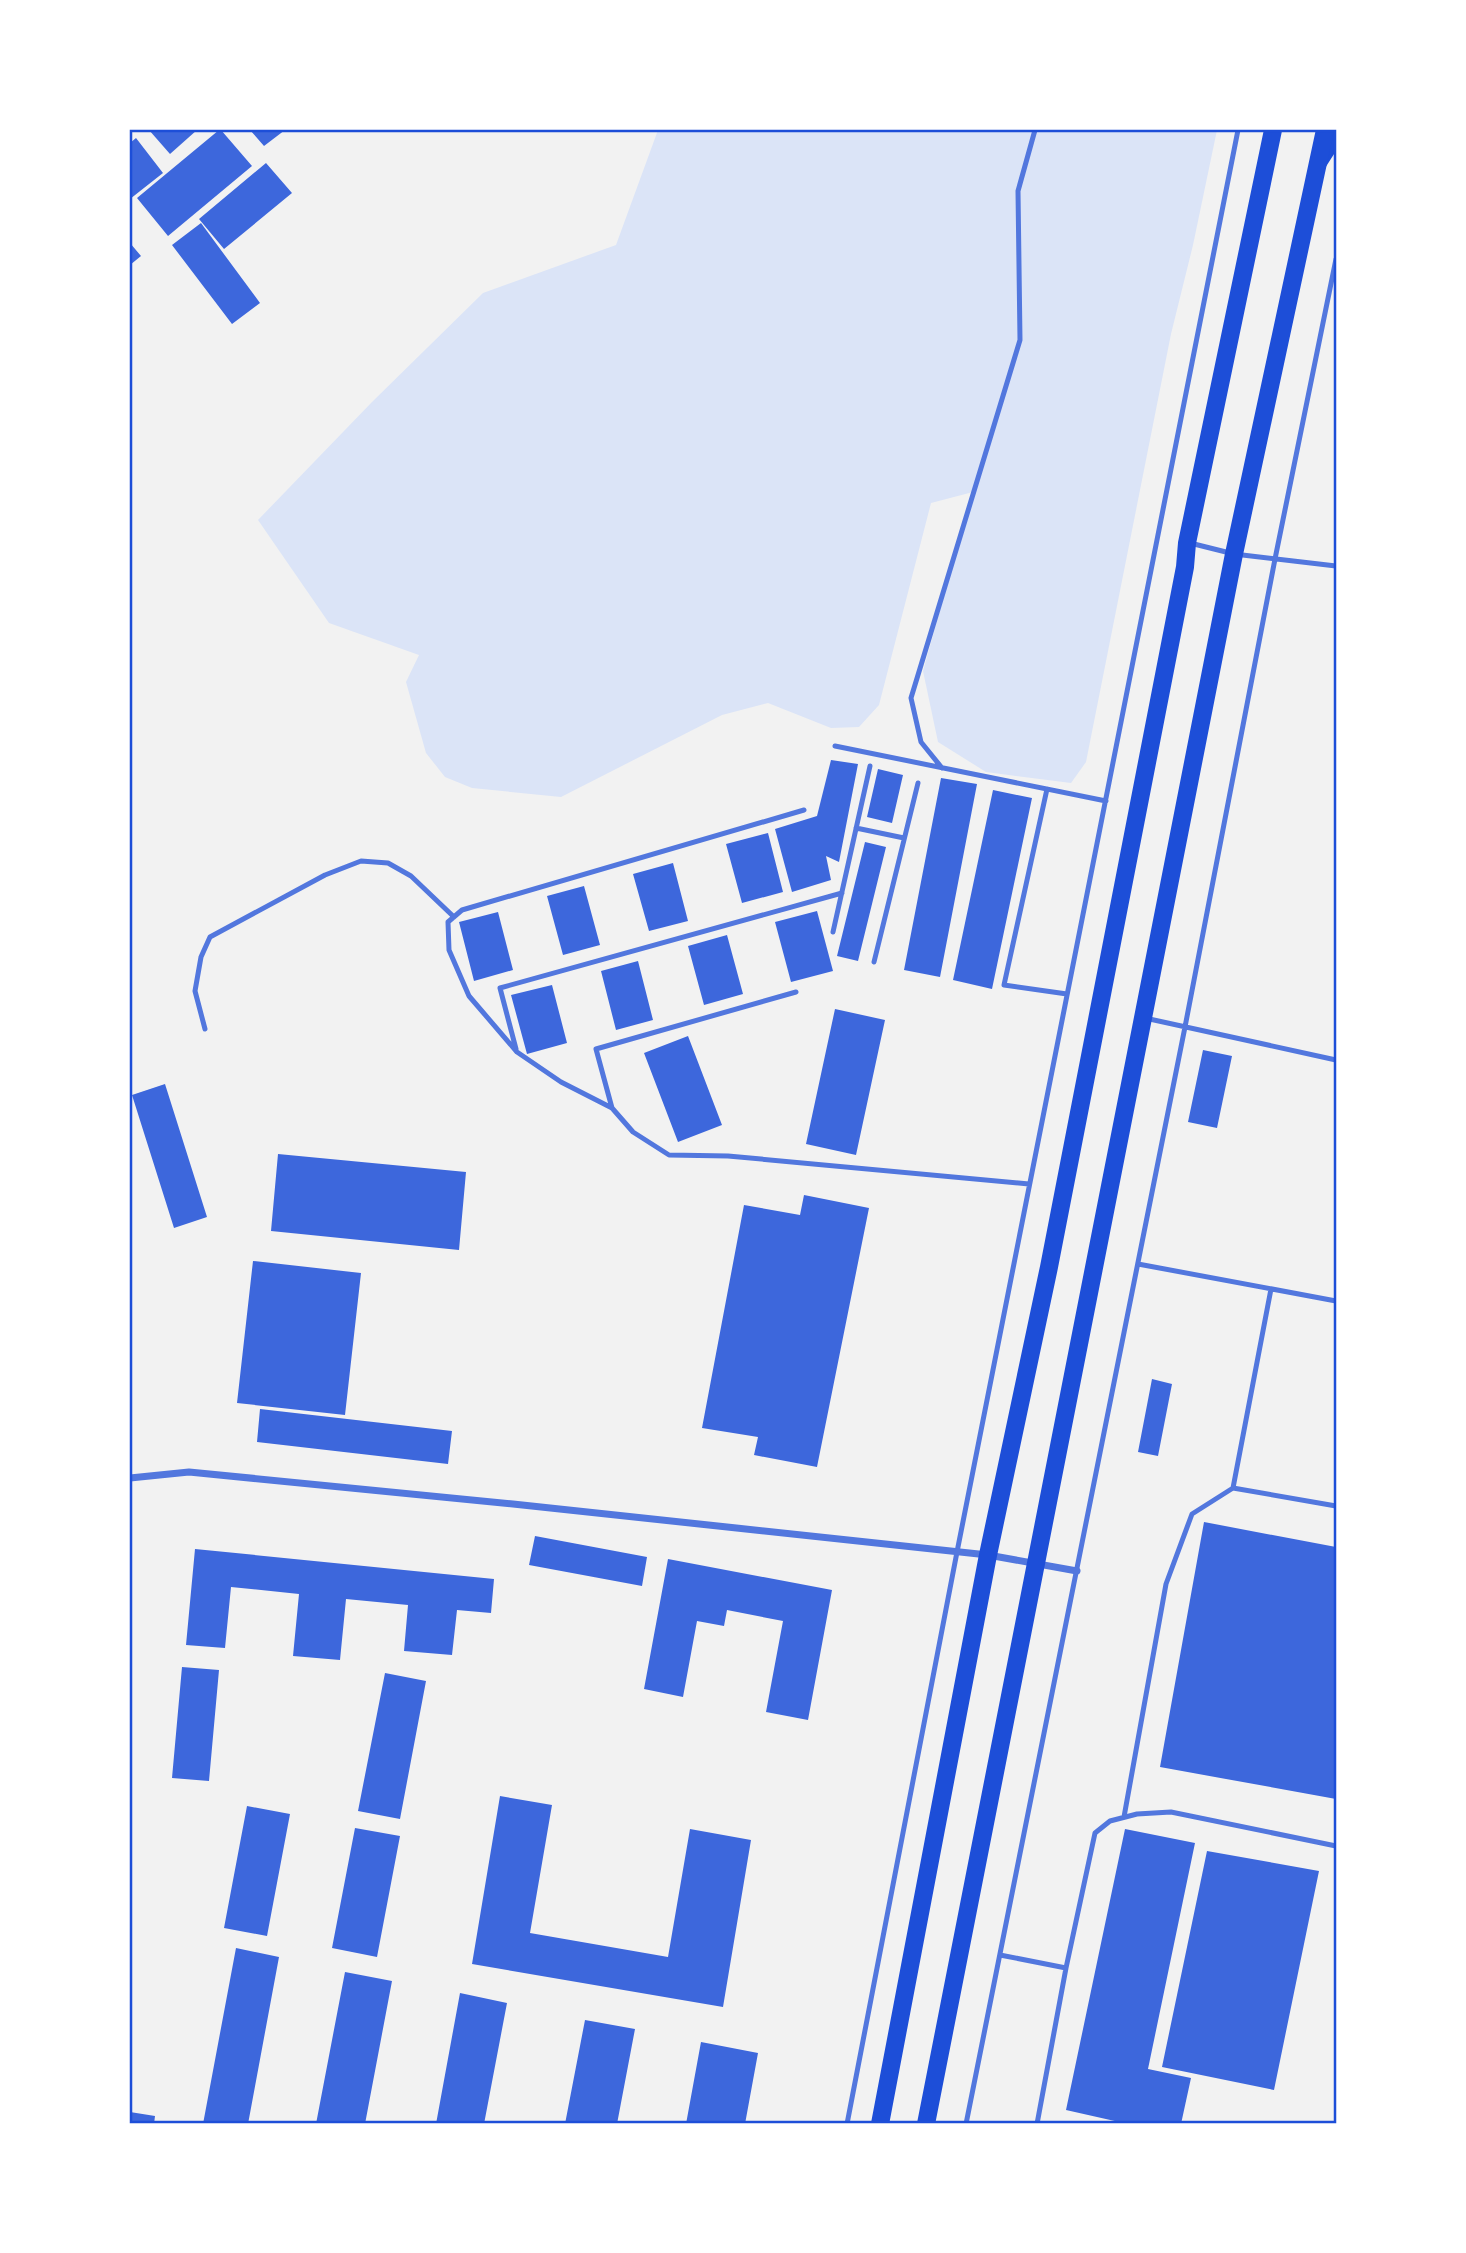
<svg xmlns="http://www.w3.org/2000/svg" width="1466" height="2253" viewBox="0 0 1466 2253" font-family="Barlow,sans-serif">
<rect width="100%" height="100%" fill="#f2f2f2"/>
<path fill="#dbe4f7" d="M 658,130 L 1217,130 L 1193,245 L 1171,334 L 1086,762 L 1071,783 L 986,772 L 938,742 L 923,671 L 973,492 L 931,503 L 879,705 L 859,727 L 831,728 L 768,703 L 722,715 L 561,797 L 472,788 L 445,777 L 426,753 L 406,682 L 419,655 L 329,623 L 258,520 L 372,402 L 483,293 L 616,245 Z"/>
<path fill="#3d67dc" d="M 149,130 L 197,130 L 170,154 Z
M 219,130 L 221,130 L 252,166 L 168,236 L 137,198 Z
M 250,130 L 285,130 L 264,146 Z
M 136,138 L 163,173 L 130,199 L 130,143 Z
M 266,163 L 292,193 L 224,249 L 199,219 Z
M 201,223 L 260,303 L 232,324 L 172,245 Z
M 130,243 L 141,256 L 130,265 Z
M 831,760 L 858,764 L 839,862 L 826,856 L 831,880 L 792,892 L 775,829 L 817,816 Z
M 878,769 L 903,775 L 892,823 L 867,817 Z
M 941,778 L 977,784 L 940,977 L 904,970 Z
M 993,790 L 1032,798 L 992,989 L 953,980 Z
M 768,833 L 783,892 L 742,903 L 726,844 Z
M 865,842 L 886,847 L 858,961 L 837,956 Z
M 673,863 L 688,921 L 649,931 L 633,874 Z
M 584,886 L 600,945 L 563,955 L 547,896 Z
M 817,911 L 833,971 L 791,982 L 775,922 Z
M 498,912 L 513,970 L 474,981 L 459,922 Z
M 727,935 L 743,994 L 704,1005 L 688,946 Z
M 638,961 L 653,1020 L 616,1030 L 601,971 Z
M 552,985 L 567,1043 L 527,1054 L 511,995 Z
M 835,1009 L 885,1020 L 856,1155 L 806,1144 Z
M 688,1036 L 722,1125 L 678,1142 L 644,1053 Z
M 1203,1050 L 1232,1056 L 1217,1128 L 1188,1122 Z
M 165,1084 L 207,1217 L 174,1228 L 132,1095 Z
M 278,1154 L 466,1172 L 459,1250 L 271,1231 Z
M 804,1195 L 869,1208 L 817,1467 L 754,1455 L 758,1437 L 702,1428 L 744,1205 L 800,1215 Z
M 253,1261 L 361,1273 L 345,1415 L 237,1403 Z
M 1152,1379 L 1172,1384 L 1158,1456 L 1138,1452 Z
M 260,1409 L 452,1431 L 448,1464 L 257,1442 Z
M 1204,1522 L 1336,1547 L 1336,1799 L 1160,1767 Z
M 535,1536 L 647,1557 L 642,1586 L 529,1565 Z
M 195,1549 L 494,1579 L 491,1613 L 457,1610 L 452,1655 L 404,1651 L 408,1605 L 346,1599 L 340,1660 L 293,1656 L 299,1594 L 231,1587 L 225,1648 L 186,1645 Z
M 668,1559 L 832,1590 L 808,1720 L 766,1712 L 783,1621 L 727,1610 L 724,1626 L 697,1621 L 683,1697 L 644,1689 Z
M 182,1667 L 219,1670 L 209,1781 L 172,1778 Z
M 385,1673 L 426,1681 L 400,1819 L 358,1811 Z
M 500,1796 L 552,1805 L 530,1933 L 668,1957 L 690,1829 L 751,1840 L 723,2007 L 472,1964 Z
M 247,1806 L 290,1814 L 267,1936 L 224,1928 Z
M 355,1828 L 400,1836 L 377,1957 L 332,1948 Z
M 1125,1829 L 1195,1843 L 1148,2069 L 1191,2078 L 1181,2124 L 1128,2124 L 1066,2110 Z
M 1207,1851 L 1319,1871 L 1274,2090 L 1162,2067 Z
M 236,1948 L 279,1957 L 248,2124 L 203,2124 Z
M 345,1972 L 392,1981 L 365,2124 L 316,2124 Z
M 460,1993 L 507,2003 L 484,2124 L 436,2124 Z
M 585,2020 L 635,2029 L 617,2124 L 565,2124 Z
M 701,2042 L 758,2053 L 745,2124 L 686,2124 Z
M 130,2112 L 155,2116 L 154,2124 L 130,2124 Z"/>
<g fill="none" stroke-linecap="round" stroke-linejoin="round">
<path stroke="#5277de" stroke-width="5" d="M 1190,543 L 1234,554 L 1336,566
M 835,746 L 1106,801
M 942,768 L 921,742 L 911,698 L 1020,340 L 1018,191 L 1035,130
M 1047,789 L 1004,985 L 1067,994
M 804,810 L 462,910 L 448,922 L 449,950 L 469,996 L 517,1052 L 561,1082 L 612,1108 L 633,1132 L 669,1155 L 728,1156 L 1029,1184
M 856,828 L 904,838
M 833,932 L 870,766
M 874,962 L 918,783
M 1145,1018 L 1336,1060
M 205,1029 L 195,991 L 201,957 L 210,937 L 325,875 L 361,861 L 388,863 L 411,876 L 454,917
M 516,1049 L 500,988 L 842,893
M 612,1108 L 596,1049 L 796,992
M 1138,1264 L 1336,1301
M 1271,1289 L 1233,1488 L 1336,1506
M 1124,1817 L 1166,1584 L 1192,1514 L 1233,1488
M 1000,1955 L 1066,1968
M 847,2124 L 957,1552 L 1238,130
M 966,2124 L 1185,1027 L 1275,559 L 1336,259
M 1037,2124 L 1066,1968 L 1095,1833 L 1110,1821 L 1137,1814 L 1171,1812 L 1336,1846"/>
<path stroke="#5277de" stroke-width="7" d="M 130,1478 L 189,1472 L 513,1504 L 988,1555 L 1077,1571"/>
<path stroke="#1d4ed8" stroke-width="14" d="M 1320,163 L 1336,138"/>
<path stroke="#1d4ed8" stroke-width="18" d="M 880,2124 L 988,1555 L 1049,1267 L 1185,567 L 1187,543 L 1273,130
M 926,2124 L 1234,554 L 1325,130"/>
</g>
<rect width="1466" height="2253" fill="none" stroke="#ffffff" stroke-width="262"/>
<rect x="131" y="131" width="1204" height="1991" fill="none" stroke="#1d4ed8" stroke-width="2.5"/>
</svg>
